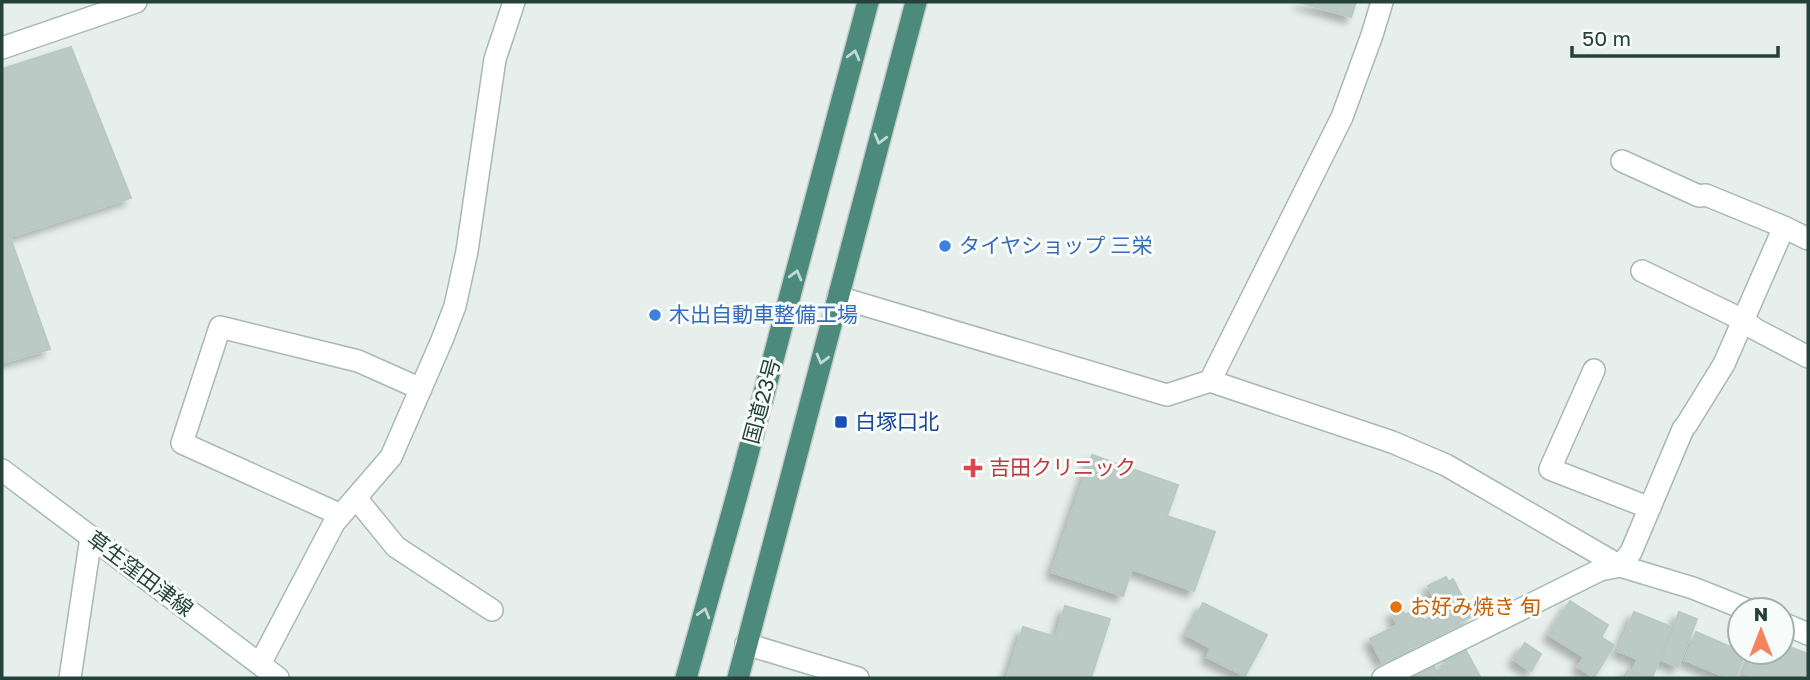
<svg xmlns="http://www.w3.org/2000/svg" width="1810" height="680" viewBox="0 0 1810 680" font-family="'Golos Text','Noto Sans JP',sans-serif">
<defs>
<filter id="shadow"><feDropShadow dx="-6" dy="6" stdDeviation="3.5" flood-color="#0004"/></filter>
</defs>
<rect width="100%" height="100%" fill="#e6efeb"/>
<path fill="#bbcac4" stroke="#b8c9c2" stroke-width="2" filter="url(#shadow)" d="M 1299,2 L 1356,2 L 1351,17 Z
M 71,47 L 131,198 L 10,237 L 50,349 L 2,363 L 2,69 Z
M 1092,455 L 1178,485 L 1167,516 L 1215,532 L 1194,591 L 1132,569 L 1123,596 L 1052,572 Z
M 1446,577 L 1449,582 L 1453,579 L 1472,616 L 1382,662 L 1370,639 L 1398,625 L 1392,613 L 1401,608 L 1405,615 L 1418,609 L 1424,621 L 1441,612 L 1428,586 Z
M 1570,601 L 1608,625 L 1601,637 L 1614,645 L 1594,677 L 1578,667 L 1584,657 L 1549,635 Z
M 1203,603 L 1267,635 L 1245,676 L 1207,657 L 1211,648 L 1187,635 Z
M 1065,606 L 1110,619 L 1091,678 L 1007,678 L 1023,627 L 1056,637 Z
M 1634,612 L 1672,627 L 1652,678 L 1633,671 L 1638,659 L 1618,651 Z
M 1679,612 L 1697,619 L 1678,667 L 1661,660 Z
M 1696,632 L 1745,653 L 1735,678 L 1728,678 L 1685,660 Z
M 1525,643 L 1541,654 L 1531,671 L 1514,660 Z
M 1782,644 L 1808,654 L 1808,676 L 1804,674 L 1802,678 L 1756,678 L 1744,674 L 1753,652 L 1782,652 Z
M 1465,649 L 1481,678 L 1442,678 L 1438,671 L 1447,666 L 1444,661 Z
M 1434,666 L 1439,678 L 1410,678 Z
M 1628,670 L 1644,678 L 1623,678 Z"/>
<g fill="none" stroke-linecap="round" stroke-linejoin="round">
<g stroke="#a8b8b2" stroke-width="24">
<path id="minor" d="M 2,48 L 136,2
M 1622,161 L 1699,196 L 1706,195 L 1784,227
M 1642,271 L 1743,320 L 1755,329 L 1808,357
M 838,297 L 1167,395 L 1210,381 L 1392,442 L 1446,465 L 1620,566 L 1631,552 L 1683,429 L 1687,424 L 1724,364 L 1784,227 L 1808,239
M 1594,370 L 1550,469 L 1650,508
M 1210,381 L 1342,117 L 1372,35 L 1382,2
M 356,498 L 396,547 L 492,610
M 341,515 L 182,443 L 220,327 L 358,361 L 421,389
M 746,644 L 858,678
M 260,664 L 334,523 L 391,457 L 442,340 L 455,306 L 467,251 L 495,59 L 514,2
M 70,678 L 91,537"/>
</g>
<g stroke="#a4bbb3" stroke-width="24">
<path id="secondary" d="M 2,470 L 278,678
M 1782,623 L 1808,634
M 1383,678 L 1600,570 L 1620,566 L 1693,588 L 1748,610"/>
</g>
<g stroke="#c2cac8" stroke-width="24">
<path id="trunk" d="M 686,678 L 737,495 L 868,2
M 738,678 L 916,2"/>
</g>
<use href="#minor" stroke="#fff" stroke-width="21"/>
<use href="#secondary" stroke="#fff" stroke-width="21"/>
<use href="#trunk" stroke="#4c8a7c" stroke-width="21"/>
</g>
<defs><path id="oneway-chevron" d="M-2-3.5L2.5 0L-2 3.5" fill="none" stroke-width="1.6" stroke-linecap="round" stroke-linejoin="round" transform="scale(1.75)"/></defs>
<g stroke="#c4d9d4">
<use href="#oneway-chevron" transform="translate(854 55) rotate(-75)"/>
<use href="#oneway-chevron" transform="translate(880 139) rotate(105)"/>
<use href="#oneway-chevron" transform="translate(796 275) rotate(-75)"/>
<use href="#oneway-chevron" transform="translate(822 359) rotate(105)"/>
<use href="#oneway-chevron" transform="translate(704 613) rotate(-74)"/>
</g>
<g fill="#3f7fe0" stroke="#f7fbf9" stroke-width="2.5">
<circle cx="945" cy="246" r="7"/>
<circle cx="655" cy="315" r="7"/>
</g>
<rect fill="#1a4fb4" stroke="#f7fbf9" stroke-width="2.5" x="834" y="415" width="14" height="14" rx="3.5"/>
<path fill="#e0444e" stroke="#f7fbf9" stroke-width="2.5" d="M969.5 457.5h7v7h7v7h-7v7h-7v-7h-7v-7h7z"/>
<circle fill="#e8710a" stroke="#f7fbf9" stroke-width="2.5" cx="1396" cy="607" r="7"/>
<g text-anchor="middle" stroke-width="6" stroke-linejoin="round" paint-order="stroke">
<g font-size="21" fill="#366cbe" stroke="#f7fbf9" text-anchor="start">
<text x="959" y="253">タイヤショップ 三栄</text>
<text x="669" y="322">木出自動車整備工場</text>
</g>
<g font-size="21" fill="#24423a" stroke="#f7fbf9">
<text transform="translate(762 401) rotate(-75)" y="7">国道23号</text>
<text transform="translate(140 574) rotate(37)" y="7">草生窪田津線</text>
</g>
<g font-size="21" fill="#164399" stroke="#f7fbf9" text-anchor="start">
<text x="855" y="429">白塚口北</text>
</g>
<g font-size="21" fill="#be3a42" stroke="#f7fbf9" text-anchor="start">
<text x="989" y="475">吉田クリニック</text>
</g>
<g font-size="21" fill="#c56008" stroke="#f7fbf9" text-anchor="start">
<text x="1410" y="614">お好み焼き 旬</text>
</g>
</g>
<rect width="1810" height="680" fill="none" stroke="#24423a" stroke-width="7"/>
<g transform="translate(1761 631)"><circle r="33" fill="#f7fbf9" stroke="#a3b1ad" stroke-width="2"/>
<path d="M0-5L12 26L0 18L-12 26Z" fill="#f4845f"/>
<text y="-10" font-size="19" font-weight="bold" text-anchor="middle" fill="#24423a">N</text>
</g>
<path d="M1572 46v10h206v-10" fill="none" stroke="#24423a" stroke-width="3.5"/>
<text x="1582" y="46" font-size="21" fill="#24423a" stroke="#f7fbf9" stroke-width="5" paint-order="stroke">50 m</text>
</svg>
